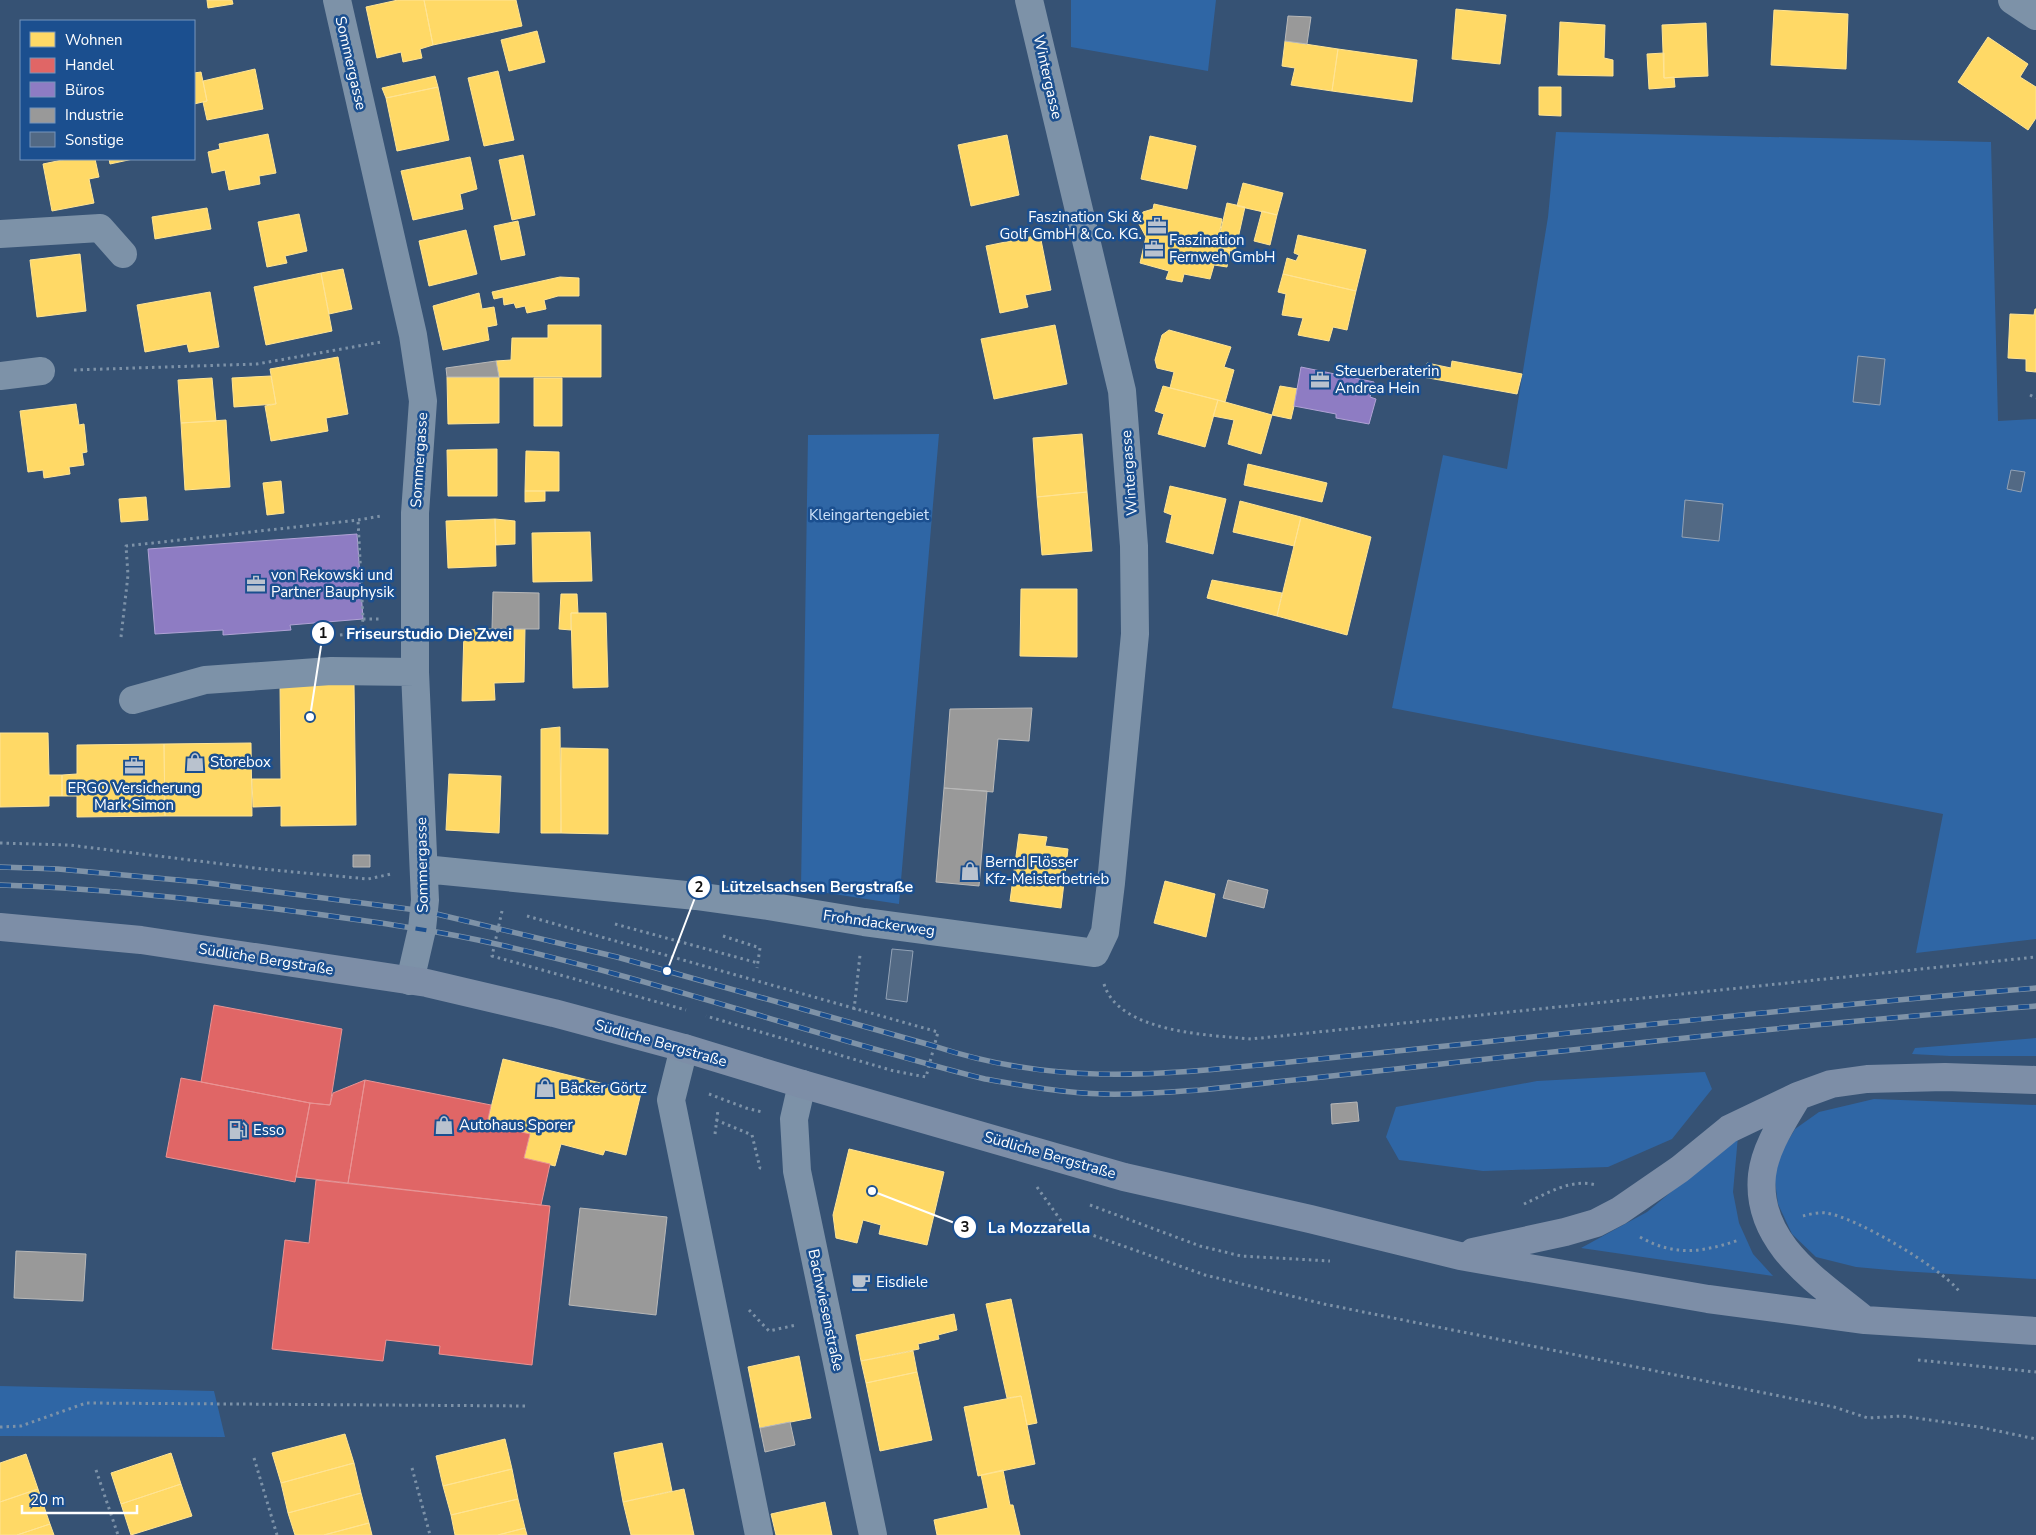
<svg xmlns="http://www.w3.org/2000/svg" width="2036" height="1535" viewBox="0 0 2036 1535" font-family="'Nunito Sans',sans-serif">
<rect width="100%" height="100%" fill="#365274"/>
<path fill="#2f66a5" d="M 1071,0 L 1216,0 L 1208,71 L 1071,47 Z
M 1556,132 L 1991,142 L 1998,421 L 2036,419 L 2036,939 L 1916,953 L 1943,814 L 1392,708 L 1443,455 L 1507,469 L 1548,217 Z
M 939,434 L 899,904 L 801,889 L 808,435 Z
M 2036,1038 L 2036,1056 L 1950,1056 L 1912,1054 L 1915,1048 Z
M 1705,1072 L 1712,1089 L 1672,1139 L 1608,1167 L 1483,1171 L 1399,1160 L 1386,1137 L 1396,1107 L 1537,1081 Z
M 1874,1099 L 2036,1105 L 2036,1279 L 1900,1271 L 1856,1267 L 1816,1257 L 1792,1234 L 1778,1204 L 1773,1166 L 1795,1129 L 1819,1112 Z
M 1738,1136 L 1733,1192 L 1739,1223 L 1753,1254 L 1773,1276 L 1581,1248 L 1647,1212 Z
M 0,1386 L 214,1391 L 225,1437 L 0,1436 Z"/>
<path fill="#ffd966" stroke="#ffe494" d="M 207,0 L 232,0 L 233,4 L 208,8 Z
M 398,0 L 424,0 L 433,45 L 420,49 L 422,58 L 403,62 L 401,52 L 377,58 L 366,7 Z
M 424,0 L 516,0 L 522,26 L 433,45 Z
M 1456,9 L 1506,15 L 1500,64 L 1452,59 Z
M 1774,10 L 1848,14 L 1846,69 L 1771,65 Z
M 1560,22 L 1605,25 L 1604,58 L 1613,60 L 1613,76 L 1558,75 Z
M 1706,23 L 1708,76 L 1664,78 L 1662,25 Z
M 537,31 L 545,62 L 509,71 L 501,40 Z
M 1988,37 L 2028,64 L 2020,77 L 2036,87 L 2036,118 L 2028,130 L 1958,82 Z
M 1285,41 L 1338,49 L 1332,91 L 1291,85 L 1295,68 L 1282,66 Z
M 1338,49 L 1417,60 L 1412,102 L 1332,91 Z
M 1664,53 L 1664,78 L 1674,77 L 1675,87 L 1649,89 L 1647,54 Z
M 255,69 L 263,109 L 207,120 L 203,102 L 207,101 L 203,81 Z
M 498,71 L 514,140 L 484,146 L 468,78 Z
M 201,72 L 207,101 L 194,104 L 194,73 Z
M 435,76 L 438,87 L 386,98 L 382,88 Z
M 438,87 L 449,140 L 397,151 L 386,98 Z
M 1539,87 L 1561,87 L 1561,116 L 1539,115 Z
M 268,134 L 276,173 L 259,176 L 260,184 L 229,190 L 225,170 L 212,173 L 208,152 L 220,149 L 219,144 Z
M 1007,135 L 1019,195 L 971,206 L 958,145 Z
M 1150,136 L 1196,146 L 1187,189 L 1141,179 Z
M 523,155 L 535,215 L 512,220 L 499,160 Z
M 470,157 L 477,189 L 460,194 L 463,209 L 413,220 L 401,171 Z
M 67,159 L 95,159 L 99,177 L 89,179 L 94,203 L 52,211 L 43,164 Z
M 109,159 L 133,159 L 110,164 Z
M 1243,183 L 1283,193 L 1277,215 L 1237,206 Z
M 1227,203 L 1245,207 L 1235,252 L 1217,247 Z
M 1154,204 L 1222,219 L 1217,247 L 1230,250 L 1227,267 L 1214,265 L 1210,279 L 1184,274 L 1182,282 L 1166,279 L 1169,271 L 1140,263 L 1146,237 L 1139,224 L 1143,212 L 1153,209 Z
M 207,208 L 211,229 L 155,239 L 152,217 Z
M 1262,211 L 1277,215 L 1270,245 L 1254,241 Z
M 299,214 L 307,251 L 285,256 L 287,263 L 267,267 L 258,222 Z
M 518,221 L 525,255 L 501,260 L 494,226 Z
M 466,230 L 477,274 L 429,286 L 419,241 Z
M 1040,235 L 1051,290 L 1025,295 L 1028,307 L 1000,313 L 986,246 Z
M 1298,235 L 1366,250 L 1356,291 L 1283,274 L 1287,258 L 1296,261 L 1299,255 L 1294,253 Z
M 80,254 L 86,311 L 37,317 L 30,260 Z
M 343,269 L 352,309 L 329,314 L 321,273 Z
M 321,273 L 332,331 L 266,345 L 254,287 Z
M 1283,274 L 1356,291 L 1347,330 L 1333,327 L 1329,341 L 1298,335 L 1303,318 L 1282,315 L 1286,294 L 1278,292 Z
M 560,277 L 579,278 L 579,296 L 558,296 L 544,300 L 546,309 L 527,313 L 525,306 L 516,308 L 514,303 L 504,305 L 503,297 L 494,299 L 492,292 Z
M 210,292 L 219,347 L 189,352 L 187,344 L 145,352 L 137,305 Z
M 479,293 L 482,309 L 494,307 L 497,325 L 487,327 L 489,340 L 443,350 L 433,306 Z
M 2035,309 L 2036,309 L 2036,372 L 2026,371 L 2026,359 L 2008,358 L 2010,314 L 2034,315 Z
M 548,325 L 601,325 L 601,377 L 499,377 L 496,361 L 511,360 L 512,338 L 548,338 Z
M 1055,325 L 1067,384 L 994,399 L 981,339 Z
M 1169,330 L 1231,347 L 1224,367 L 1234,370 L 1225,402 L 1170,388 L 1174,372 L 1157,368 L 1155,360 L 1162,335 Z
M 338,357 L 348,414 L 326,418 L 328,431 L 271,441 L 265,406 L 276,404 L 270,369 Z
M 1452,361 L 1522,374 L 1517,394 L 1423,377 L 1427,363 L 1451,368 Z
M 271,376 L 276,404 L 234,407 L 232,378 Z
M 447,377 L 499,377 L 499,423 L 448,424 Z
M 212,378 L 216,421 L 181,423 L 178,380 Z
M 534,378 L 562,378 L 562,426 L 534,426 Z
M 1163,386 L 1218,400 L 1205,447 L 1158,434 L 1164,414 L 1155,411 Z
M 1280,386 L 1298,389 L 1291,419 L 1272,415 Z
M 1218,400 L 1272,415 L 1261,454 L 1228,444 L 1234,420 L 1213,416 Z
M 76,404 L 79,425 L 84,424 L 87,452 L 82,453 L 84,465 L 69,467 L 70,474 L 44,478 L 43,470 L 28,472 L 20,411 Z
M 226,420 L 230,487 L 185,490 L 181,423 Z
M 1082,434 L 1087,492 L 1037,497 L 1033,438 Z
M 497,449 L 497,496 L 448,496 L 447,450 Z
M 526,451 L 559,452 L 559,491 L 525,491 Z
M 1248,464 L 1327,483 L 1322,502 L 1244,485 Z
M 281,481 L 284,513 L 267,515 L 263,483 Z
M 1170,486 L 1226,499 L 1213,554 L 1166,542 L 1172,515 L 1164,512 Z
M 525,491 L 545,491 L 545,501 L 525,502 Z
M 1087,492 L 1092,551 L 1042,555 L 1037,497 Z
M 146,497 L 148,520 L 121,522 L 119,499 Z
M 1240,501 L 1301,517 L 1294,546 L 1233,532 Z
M 1301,517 L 1371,537 L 1347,635 L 1277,616 Z
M 495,519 L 496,566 L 448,568 L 446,521 Z
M 495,519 L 515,521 L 515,544 L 496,545 Z
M 590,532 L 592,581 L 533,582 L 532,533 Z
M 1212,580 L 1282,593 L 1277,616 L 1207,598 Z
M 1021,589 L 1077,589 L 1077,657 L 1020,656 Z
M 561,594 L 577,594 L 578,613 L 571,613 L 571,630 L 559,629 Z
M 571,613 L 606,613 L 608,687 L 573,688 Z
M 525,628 L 524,682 L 494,683 L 495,700 L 462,701 L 464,630 Z
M 354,684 L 356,825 L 281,826 L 281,806 L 253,807 L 252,779 L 281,779 L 280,685 Z
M 560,727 L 561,833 L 541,833 L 541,729 Z
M 0,733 L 48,733 L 49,775 L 62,775 L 62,796 L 49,796 L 49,806 L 0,807 Z
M 251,743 L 252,816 L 165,816 L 164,744 Z
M 164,744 L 165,816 L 77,817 L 77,796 L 62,796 L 62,775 L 77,774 L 77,745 Z
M 561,748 L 608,749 L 608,834 L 561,833 Z
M 449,774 L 501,776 L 499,833 L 446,830 Z
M 1019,834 L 1047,837 L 1045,846 L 1068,849 L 1061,908 L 1010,901 Z
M 1165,881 L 1215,894 L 1206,937 L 1154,923 Z
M 503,1059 L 641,1093 L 626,1155 L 605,1150 L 603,1155 L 561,1144 L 555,1166 L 524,1158 L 530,1134 L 487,1124 Z
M 849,1149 L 944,1172 L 927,1245 L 879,1234 L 881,1225 L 863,1220 L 857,1243 L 836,1238 L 833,1215 Z
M 1011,1299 L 1037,1423 L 1027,1425 L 1021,1396 L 1007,1398 L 986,1304 Z
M 954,1314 L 957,1330 L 938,1335 L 939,1339 L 918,1344 L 919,1349 L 861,1361 L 856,1335 Z
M 913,1351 L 917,1372 L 866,1383 L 861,1361 Z
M 799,1356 L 811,1418 L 760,1428 L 748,1367 Z
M 917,1372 L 932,1440 L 880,1451 L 866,1383 Z
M 1021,1396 L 1035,1464 L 978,1476 L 964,1407 Z
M 345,1434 L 354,1463 L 281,1483 L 272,1453 Z
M 505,1439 L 512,1469 L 443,1486 L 436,1456 Z
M 662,1443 L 672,1491 L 623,1502 L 614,1453 Z
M 171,1453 L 181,1484 L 121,1504 L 111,1473 Z
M 26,1454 L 38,1489 L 0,1502 L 0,1463 Z
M 354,1463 L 361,1493 L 288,1513 L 281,1483 Z
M 512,1469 L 518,1499 L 451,1515 L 443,1486 Z
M 1003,1470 L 1010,1505 L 1013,1505 L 1020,1535 L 937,1535 L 934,1520 L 988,1508 L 981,1475 Z
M 181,1484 L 192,1516 L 131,1535 L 121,1504 Z
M 38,1489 L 50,1524 L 17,1535 L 0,1535 L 0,1502 Z
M 684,1489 L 694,1535 L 631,1535 L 623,1502 Z
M 361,1493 L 369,1523 L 324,1535 L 295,1535 L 288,1513 Z
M 518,1499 L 525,1528 L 498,1535 L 455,1535 L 451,1515 Z
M 825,1502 L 832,1535 L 776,1535 L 771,1514 Z
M 369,1523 L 372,1535 L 324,1535 Z
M 50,1524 L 54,1535 L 17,1535 Z
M 525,1528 L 527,1535 L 498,1535 Z"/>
<path fill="#e06666" stroke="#e99494" d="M 214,1005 L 342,1029 L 330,1105 L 310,1103 L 201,1082 Z
M 181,1078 L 310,1103 L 295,1182 L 166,1157 Z
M 365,1080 L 348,1183 L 296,1177 L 310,1103 L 330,1105 L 333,1093 Z
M 365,1080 L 491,1105 L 487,1124 L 530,1134 L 524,1158 L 550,1164 L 541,1205 L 348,1183 Z
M 316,1180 L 550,1206 L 532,1365 L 439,1354 L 440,1346 L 386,1340 L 383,1361 L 272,1349 L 285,1240 L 309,1243 Z"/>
<path fill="#8e7cc3" stroke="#b0a3d5" d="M 1301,367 L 1374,382 L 1370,397 L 1376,399 L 1369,424 L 1336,418 L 1336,414 L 1294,406 Z
M 357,534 L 363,619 L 290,625 L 291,630 L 223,635 L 223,630 L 155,634 L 148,549 Z"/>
<path fill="#999" stroke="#b8b8b8" d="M 1288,16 L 1311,17 L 1307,44 L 1285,41 Z
M 496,361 L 499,377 L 447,377 L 446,368 Z
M 493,592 L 539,593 L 539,629 L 492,629 Z
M 1032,708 L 1029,741 L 998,739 L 993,792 L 944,788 L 950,709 Z
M 944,788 L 987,791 L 979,886 L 936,882 Z
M 353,855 L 370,855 L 370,867 L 353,867 Z
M 1228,880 L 1268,890 L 1264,908 L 1223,898 Z
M 1357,1102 L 1359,1121 L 1332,1124 L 1331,1104 Z
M 580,1208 L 667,1217 L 656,1315 L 569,1305 Z
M 16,1251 L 86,1254 L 83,1301 L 14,1298 Z
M 790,1422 L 795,1445 L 765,1452 L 760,1428 Z"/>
<path fill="#526984" stroke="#92a2b6" d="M 1858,356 L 1885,359 L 1880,405 L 1853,402 Z
M 2011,470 L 2025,472 L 2021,492 L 2007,489 Z
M 1685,500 L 1723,504 L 1719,541 L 1682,537 Z
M 892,949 L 913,951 L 907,1002 L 886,999 Z"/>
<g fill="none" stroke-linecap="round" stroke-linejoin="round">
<path stroke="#7d92a8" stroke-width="3" stroke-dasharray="2.5 4" stroke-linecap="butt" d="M 74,370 L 257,364 L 381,342
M 2030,395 L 2036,398
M 363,619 L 382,619
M 340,635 L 361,633 L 363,619 L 358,520
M 121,637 L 128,575 L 126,546 L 358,520 L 381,516
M 0,843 L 69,845 L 263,869 L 368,879 L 391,874
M 502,911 L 492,956 L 686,1010
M 527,916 L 938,1032 L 926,1077 L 894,1071 L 706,1016
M 615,924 L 758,963
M 723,936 L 760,948 L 757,968
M 1104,984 C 1119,1033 1210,1035 1251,1039 L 2036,957
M 854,1010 L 860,955
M 709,1094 L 746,1108 L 762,1112
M 716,1120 L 752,1135 L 760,1168 L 762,1168
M 715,1134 L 718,1110
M 1037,1187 L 1064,1225 L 1205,1275 L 1324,1304 L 1834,1407 L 1868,1418 L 1902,1416 L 1979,1427 L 2036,1439
M 1524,1204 C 1546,1194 1571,1178 1596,1185
M 1090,1205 L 1200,1246 L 1241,1256 L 1330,1261
M 1803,1216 C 1810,1214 1819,1212 1826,1213 C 1856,1217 1941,1268 1959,1291
M 1640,1237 C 1675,1257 1703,1252 1739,1240
M 749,1310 L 769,1331 L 796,1325
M 1918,1360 L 2036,1372
M 0,1427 L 21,1426 L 86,1403 L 529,1406
M 254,1458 L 277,1535
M 412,1468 L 430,1535
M 96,1470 L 118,1535"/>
<path stroke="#7d92a8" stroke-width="28" d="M 337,0 L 413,335 L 423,401 L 415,513 L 415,672 L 425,900 L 422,929 L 410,981
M 2012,0 L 2036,16
M 0,234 L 100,228 L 123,254
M 0,376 L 41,371
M 133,700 L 205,680 L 331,671 L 415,672
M 424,869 L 696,896 L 768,906 L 864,922 L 1095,953 L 1105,932 L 1111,883 L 1135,634 L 1134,546 L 1122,391 L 1029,0
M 684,1048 L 671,1100 L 759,1535
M 802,1084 L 794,1119 L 797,1171 L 873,1535"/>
<path stroke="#7d8ea7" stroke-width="28" d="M 0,927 L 141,940 L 427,983 L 554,1013 L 684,1048 L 802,1084 L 1124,1177 L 1310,1219 L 1460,1256 L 1708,1299 L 1865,1320 L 2036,1331
M 1798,1096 C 1784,1120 1765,1147 1762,1175 C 1755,1244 1819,1282 1865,1320
M 1473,1252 L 1565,1232 L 1596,1223 L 1619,1211 L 1680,1169 L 1729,1129 L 1798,1096 L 1831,1084 L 1867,1079 L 1945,1077 L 2036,1080"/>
<g stroke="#7e92a7" stroke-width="5.5">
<path id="rail" d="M 0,867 L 58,869 L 200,882 L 424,911 L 617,957 L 934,1046 C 1051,1085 1150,1076 1270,1064 C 1339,1057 1407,1050 1475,1043 C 1662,1023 1849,1003 2036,988
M 0,885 C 93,888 185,898 277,909 C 344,918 411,926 478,940 C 649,977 815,1036 985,1079 C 1025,1086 1064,1093 1104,1094 C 1136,1095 1168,1092 1200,1090 C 1478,1061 1757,1027 2036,1006"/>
</g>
<use href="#rail" stroke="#1b4f8f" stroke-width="4" stroke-dasharray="11" stroke-linecap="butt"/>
</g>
<defs>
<g id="office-bare" transform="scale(1.5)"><path d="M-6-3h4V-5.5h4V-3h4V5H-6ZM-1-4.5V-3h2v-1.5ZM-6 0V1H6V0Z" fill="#b9c2ce" stroke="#1b4f8f" stroke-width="2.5" paint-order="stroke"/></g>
<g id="shop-bare" transform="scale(1.5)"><path d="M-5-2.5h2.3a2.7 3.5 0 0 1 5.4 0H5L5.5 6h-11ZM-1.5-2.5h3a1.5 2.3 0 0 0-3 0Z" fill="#b9c2ce" stroke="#1b4f8f" stroke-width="2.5" paint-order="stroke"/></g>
<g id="fuel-bare" transform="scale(1.5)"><path d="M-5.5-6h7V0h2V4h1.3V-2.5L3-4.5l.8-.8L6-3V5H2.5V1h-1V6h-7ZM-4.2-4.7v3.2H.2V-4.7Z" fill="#b9c2ce" stroke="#1b4f8f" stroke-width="2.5" paint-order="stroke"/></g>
<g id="cafe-bare" transform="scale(1.5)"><path d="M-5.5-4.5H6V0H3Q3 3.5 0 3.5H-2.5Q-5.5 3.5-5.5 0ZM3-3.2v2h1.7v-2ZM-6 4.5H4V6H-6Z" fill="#b9c2ce" stroke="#1b4f8f" stroke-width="2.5" paint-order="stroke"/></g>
</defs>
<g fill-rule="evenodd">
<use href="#office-bare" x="1157" y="226"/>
<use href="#office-bare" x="1154" y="249"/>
<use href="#office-bare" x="1320" y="380"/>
<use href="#office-bare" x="256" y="584"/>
<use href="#shop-bare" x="195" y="762"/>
<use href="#office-bare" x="134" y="766"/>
<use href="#shop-bare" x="970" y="871"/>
<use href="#shop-bare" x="545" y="1088"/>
<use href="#shop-bare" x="444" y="1125"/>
<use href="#fuel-bare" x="238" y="1130"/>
<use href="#cafe-bare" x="861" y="1282"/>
</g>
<g text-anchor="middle" stroke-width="5" stroke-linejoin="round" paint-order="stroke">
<g font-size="15" fill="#fff" stroke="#1b4f8f">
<text transform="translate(351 63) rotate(77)" y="5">Sommergasse</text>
<text transform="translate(1048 77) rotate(77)" y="5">Wintergasse</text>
<text transform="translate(419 460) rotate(-86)" y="5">Sommergasse</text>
<text transform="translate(1129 473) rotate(-94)" y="5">Wintergasse</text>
<text transform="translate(422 865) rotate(-91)" y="5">Sommergasse</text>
<text transform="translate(879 923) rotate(8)" y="5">Frohndackerweg</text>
<text transform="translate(266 959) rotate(9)" y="5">Südliche Bergstraße</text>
<text transform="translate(661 1043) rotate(16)" y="5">Südliche Bergstraße</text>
<text transform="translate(1050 1155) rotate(16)" y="5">Südliche Bergstraße</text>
<text transform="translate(826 1310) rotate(78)" y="5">Bachwiesenstraße</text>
</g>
<g font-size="15" fill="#fff" stroke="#1b4f8f" text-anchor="start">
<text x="1142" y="222" text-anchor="end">Faszination Ski &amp;<tspan x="1142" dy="17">Golf GmbH &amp; Co. KG.</tspan></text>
<text x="1169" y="245">Faszination<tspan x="1169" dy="17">Fernweh GmbH</tspan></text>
<text x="1335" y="376">Steuerberaterin<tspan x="1335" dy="17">Andrea Hein</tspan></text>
<text x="271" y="580">von Rekowski und<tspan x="271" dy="17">Partner Bauphysik</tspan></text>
<text x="210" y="767">Storebox</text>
<text x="134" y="793" text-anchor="middle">ERGO Versicherung<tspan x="134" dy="17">Mark Simon</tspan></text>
<text x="985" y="867">Bernd Flösser<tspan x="985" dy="17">Kfz-Meisterbetrieb</tspan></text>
<text x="560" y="1093">Bäcker Görtz</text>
<text x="459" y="1130">Autohaus Sporer</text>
<text x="253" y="1135">Esso</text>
<text x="876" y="1287">Eisdiele</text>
</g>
<g font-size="15" fill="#cfe3fa" stroke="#1b4f8f">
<text x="869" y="520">Kleingartengebiet</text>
</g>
</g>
<path fill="none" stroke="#fff" stroke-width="2" d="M310 717L323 633M667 971L699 887M872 1191L965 1227"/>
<g fill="#fff" stroke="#1b4f8f" stroke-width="2">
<circle cx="310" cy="717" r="5"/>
<circle cx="667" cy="971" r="5"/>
<circle cx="872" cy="1191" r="5"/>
<circle cx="323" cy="633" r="12"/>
<circle cx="699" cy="887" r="12"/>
<circle cx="965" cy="1227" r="12"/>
</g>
<g font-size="15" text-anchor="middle" font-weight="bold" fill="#111">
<text x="323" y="638">1</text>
<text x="699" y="892">2</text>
<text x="965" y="1232">3</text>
</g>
<g font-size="16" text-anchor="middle" font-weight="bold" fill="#fff" stroke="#1b4f8f" stroke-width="5" stroke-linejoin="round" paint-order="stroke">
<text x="429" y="639">Friseurstudio Die Zwei</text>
<text x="817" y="892">Lützelsachsen Bergstraße</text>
<text x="1039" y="1233">La Mozzarella</text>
</g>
<rect x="20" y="20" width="175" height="140" fill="#1b4f8f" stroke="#7695bc"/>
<rect x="30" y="32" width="25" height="15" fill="#ffd966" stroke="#7695bc"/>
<text x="65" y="45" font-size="15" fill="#ffffff">Wohnen</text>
<rect x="30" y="58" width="25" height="15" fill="#e06666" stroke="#7695bc"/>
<text x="65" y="70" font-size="15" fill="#ffffff">Handel</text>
<rect x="30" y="82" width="25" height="15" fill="#8e7cc3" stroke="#7695bc"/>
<text x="65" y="95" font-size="15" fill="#ffffff">Büros</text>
<rect x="30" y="108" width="25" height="15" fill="#999999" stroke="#7695bc"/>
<text x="65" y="120" font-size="15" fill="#ffffff">Industrie</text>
<rect x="30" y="132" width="25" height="15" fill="#526984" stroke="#7695bc"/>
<text x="65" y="145" font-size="15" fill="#ffffff">Sonstige</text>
<path d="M22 1505v8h115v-8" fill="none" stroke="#ffffff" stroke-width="2.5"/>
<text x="30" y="1505" font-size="15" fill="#ffffff" stroke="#1b4f8f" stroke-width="4" paint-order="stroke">20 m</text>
</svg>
